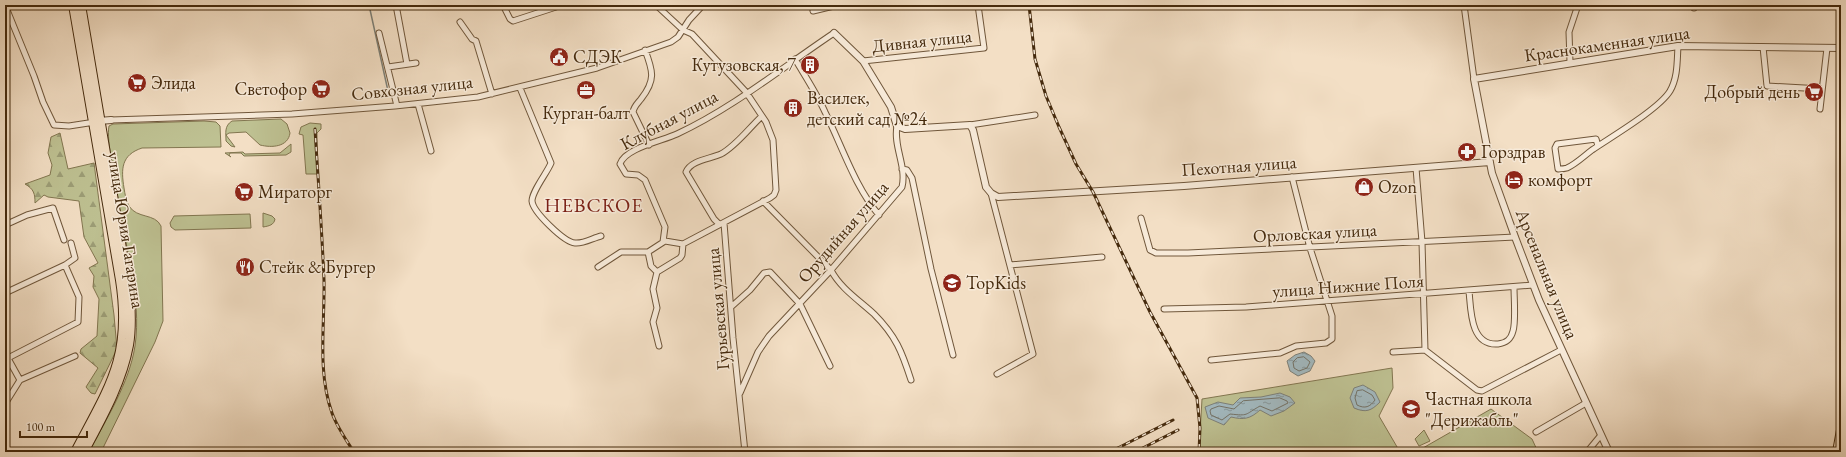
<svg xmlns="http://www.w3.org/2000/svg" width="1846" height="457" viewBox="0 0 1846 457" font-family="'EB Garamond',serif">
<defs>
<pattern id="forest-firs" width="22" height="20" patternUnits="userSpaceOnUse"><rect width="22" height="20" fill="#bec192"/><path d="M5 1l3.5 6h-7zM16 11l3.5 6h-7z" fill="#9c9d76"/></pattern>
<pattern id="water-ripples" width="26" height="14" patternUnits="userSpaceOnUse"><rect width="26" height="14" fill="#a2b9c0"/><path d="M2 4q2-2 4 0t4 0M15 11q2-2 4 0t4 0" fill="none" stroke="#86979a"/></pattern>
</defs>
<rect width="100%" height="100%" fill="#f3dfc5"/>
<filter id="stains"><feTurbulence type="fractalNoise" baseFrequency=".005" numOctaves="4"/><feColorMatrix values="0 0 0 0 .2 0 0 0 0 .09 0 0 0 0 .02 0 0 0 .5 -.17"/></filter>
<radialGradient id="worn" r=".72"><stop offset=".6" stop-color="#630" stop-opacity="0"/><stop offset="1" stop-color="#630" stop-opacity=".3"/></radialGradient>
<path fill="#bec192" stroke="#827650" d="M 281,119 L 287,124 L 290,133 C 288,147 272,148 260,145 L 246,132 L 229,133 L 226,135 L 235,147 L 231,146 L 226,141 C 226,133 224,126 232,121 Z
M 204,121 L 216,122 L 220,126 L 221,147 L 142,148 C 121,155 121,169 124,188 C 125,194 126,201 129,206 C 137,219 155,213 161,226 L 163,321 L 155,342 L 101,452 L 89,452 C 106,419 129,384 135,346 C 142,298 125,246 118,199 C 116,182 106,141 109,126 L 113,124 Z
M 310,123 L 321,124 L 321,129 L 317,133 L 317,174 L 306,174 L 303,135 L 299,134 L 301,127 Z
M 291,144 L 291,152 L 286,155 L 244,156 L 241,153 L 230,153 L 229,155 L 231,157 L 225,153 L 243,152 L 245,154 L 280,153 Z
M 263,213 L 272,216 L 275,219 C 274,225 269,226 263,227 Z
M 250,214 L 251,228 L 175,230 L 171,227 L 170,223 L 174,216 Z
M 1392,368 L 1393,388 L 1379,416 L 1400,452 L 1199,452 L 1202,399 Z
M 1491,409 L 1532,439 L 1538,452 L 1416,452 Z
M 1424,430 L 1430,441 L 1419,446 L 1415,439 Z"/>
<path fill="url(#forest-firs)" stroke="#827650" d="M 60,133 L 68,169 L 94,163 L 114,315 L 117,349 L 95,394 L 91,393 L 86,387 L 98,368 L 80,353 L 81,349 L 97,336 L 99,299 L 93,287 L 94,276 L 89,268 L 98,263 L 84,237 L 79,201 L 48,197 L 44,195 L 35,203 C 35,194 34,189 25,184 L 50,175 L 52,165 L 48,153 L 51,137 Z"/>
<path fill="url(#water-ripples)" stroke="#7d8078" d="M 1304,352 L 1311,356 L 1315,361 L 1310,371 L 1298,376 L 1290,371 L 1287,361 L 1295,355 Z
M 1363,385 L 1375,392 L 1380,402 C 1371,411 1366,413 1354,408 L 1350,398 L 1354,388 Z
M 1280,393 L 1290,397 L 1295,403 L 1284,411 L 1271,416 L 1260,410 C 1250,419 1244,420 1231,417 L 1224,425 L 1208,418 L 1205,407 L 1218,402 L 1233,405 L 1240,398 L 1261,397 Z"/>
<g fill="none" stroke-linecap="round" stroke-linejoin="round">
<path stroke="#747266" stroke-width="1" d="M 1304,357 L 1310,362 L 1307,368 L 1299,371 L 1294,368 L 1293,362 L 1297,358 Z
M 1363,390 L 1372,395 L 1375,400 C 1370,407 1365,409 1357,405 L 1355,398 L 1357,391 Z
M 1280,398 L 1287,401 L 1288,403 L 1272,411 L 1260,406 C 1244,415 1249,416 1230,414 L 1222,420 L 1211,415 L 1210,411 L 1211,409 L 1219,406 L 1234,409 L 1243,401 Z"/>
<path stroke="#7d8078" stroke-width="1.5" d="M 369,5 L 388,91"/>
<g stroke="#70573b" stroke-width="7">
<path id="minor" d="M 5,5 L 34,76 L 43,102 L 54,125 L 69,126 L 95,122
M 396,5 L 407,64
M 503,5 L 510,19 L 513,21 L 556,7
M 656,5 L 683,30 L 692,34 L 746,92 L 766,122 L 773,140 L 776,190 L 774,195 L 770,198 L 683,244 L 682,255 L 680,258 L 657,272 L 653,289 L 657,308 L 653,322 L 659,346
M 1464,5 L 1474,79
M 1694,5 L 1694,8
M 813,11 L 838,5
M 460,22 L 472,39 L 476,41 L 492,94
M 379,33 L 397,106
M 1763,47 L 1767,86 L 1822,89
M 645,50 C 653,71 656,80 641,99 C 638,103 634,106 633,112 L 649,145
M 795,59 C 805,76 817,94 825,112 C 842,146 855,187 879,215
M 863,61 L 984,48 L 978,5
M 1570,62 L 1569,32 L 1578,5
M 388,67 L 416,63
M 520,88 L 551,163 C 547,173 532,191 532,201 C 533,212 564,242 575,243 C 583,244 593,238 601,236
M 418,104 L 431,151
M 1820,109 L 1827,48
M 111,120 L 292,114 L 395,106 L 478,97 L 597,68 L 671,42 L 678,37 L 689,20 L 703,5
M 970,125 L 1035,115
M 1598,146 L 1596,139 L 1557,144 L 1555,148 L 1558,169 C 1561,169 1564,169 1567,168 C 1576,164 1584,156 1592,150 C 1611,137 1659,109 1670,91 C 1678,77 1677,61 1678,46
M 1416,168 L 1422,242 L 1425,350
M 902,169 L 907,170 L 912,178 L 931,269 L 953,355
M 991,193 L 1033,354 L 997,374
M 763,201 L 831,270 C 840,288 860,301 874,314 C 896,336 902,352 911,380
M 1141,218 L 1150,250 L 1156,253 L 1188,253 L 1515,237
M 724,223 L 733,338 L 745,452
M 719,224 L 714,219 L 686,172 C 691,160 710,159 721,154 C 736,146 749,128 762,116
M 5,225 L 27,215 L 53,208 L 64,240
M 663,242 L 665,227 L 645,180 L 638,175 L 626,174 L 620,164 C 625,148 662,141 677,134 C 733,108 783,67 834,33
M 648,252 L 665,241 L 683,244
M 1010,265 L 1102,257
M 598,267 L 621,252 L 648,252 L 651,266 L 657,272
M 1469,291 C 1471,310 1470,346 1498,344 C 1507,343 1511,339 1513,331 C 1516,322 1514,298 1514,287
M 5,293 L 65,265 L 75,258 L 71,243
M 731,307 L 750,290 L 764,273 L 770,272 L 800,304 L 830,366
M 1164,309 L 1246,307 L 1533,285
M 1393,352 L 1425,350 L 1477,390 L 1482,391 L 1561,350
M 5,353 L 20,380 L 5,404
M 8,358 L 78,322 L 79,297 L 65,265
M 1211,360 L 1280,353 L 1296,346 L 1326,343 L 1332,339 L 1332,316 L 1310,248 L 1292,177
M 20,380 L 75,356
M 740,393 L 758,352 L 769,336 L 831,270 L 902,187 C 907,167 893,146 897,126
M 1536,432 L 1586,403
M 1587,452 L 1601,435"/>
</g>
<g stroke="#70573b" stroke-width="8">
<path id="tertiary" d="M 834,33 L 863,61 L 891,107 L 897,126 L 905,129 L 970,125 L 973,130 L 986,187 L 991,193 L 998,197 L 1184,186 L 1490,162
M 99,121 L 111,120
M 5,450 L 10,452
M 1609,452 L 1539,300 L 1515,237 L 1492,173 L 1474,79 L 1678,46 L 1841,48"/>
</g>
<g stroke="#452a0d" stroke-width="10">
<path id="primary" d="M 73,5 L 120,280 C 132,357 109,387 75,452
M 81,5 L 130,296 C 131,312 132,329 129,345 C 122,383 102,418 84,452
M 1837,452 L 1841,430"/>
</g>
<use href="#minor" stroke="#f7ead9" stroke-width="5"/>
<use href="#tertiary" stroke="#f7ead9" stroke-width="6"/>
<use href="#primary" stroke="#f3dfc5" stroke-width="8"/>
<g stroke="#452a0d" stroke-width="3">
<path id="rail" d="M 1029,5 L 1035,59 L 1046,96 L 1059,127 L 1076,164 L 1093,192 L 1150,312 L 1197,398 L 1200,428 L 1199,452
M 315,129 C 318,179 322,230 324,280 C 325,324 317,371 332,413 C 337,427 346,440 354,452
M 1110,452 L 1173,420
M 1135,452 L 1178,430"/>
</g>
<use href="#rail" stroke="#f7ead9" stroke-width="1.5" stroke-dasharray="4.5" stroke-linecap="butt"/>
</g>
<defs>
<g id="civic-disc" transform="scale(1)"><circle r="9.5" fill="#8f2418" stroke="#f7ead9"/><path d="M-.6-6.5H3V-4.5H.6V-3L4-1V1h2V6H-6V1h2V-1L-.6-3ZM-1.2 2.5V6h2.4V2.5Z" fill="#fff"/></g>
<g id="building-disc" transform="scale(1)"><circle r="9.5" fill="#8f2418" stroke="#f7ead9"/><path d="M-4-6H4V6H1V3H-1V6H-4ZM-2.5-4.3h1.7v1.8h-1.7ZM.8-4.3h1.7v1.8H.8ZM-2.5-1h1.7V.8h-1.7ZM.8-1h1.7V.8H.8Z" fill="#fff"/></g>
<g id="supermarket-disc" transform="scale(1)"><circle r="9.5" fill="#8f2418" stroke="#f7ead9"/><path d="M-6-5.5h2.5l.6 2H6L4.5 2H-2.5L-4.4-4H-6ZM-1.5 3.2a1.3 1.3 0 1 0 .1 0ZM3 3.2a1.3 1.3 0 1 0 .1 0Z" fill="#fff"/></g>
<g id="office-disc" transform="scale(1)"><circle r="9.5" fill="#8f2418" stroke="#f7ead9"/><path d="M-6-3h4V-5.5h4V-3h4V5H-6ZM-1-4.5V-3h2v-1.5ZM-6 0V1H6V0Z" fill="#fff"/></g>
<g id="pharmacy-disc" transform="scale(1)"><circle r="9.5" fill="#8f2418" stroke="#f7ead9"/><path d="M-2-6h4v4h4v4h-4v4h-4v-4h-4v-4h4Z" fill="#fff"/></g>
<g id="hotel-disc" transform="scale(1)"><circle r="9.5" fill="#8f2418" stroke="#f7ead9"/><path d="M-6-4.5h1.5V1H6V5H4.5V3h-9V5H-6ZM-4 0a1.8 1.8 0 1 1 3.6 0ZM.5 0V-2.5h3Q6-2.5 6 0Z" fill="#fff"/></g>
<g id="shop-disc" transform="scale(1)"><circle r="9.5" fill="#8f2418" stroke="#f7ead9"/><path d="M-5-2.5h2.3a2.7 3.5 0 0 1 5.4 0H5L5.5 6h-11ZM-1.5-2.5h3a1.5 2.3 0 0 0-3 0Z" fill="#fff"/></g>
<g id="restaurant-disc" transform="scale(1)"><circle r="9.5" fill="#8f2418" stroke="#f7ead9"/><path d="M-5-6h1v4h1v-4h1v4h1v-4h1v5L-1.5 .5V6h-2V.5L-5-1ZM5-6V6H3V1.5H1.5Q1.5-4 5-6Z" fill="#fff"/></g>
<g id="school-disc" transform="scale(1)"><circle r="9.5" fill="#8f2418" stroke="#f7ead9"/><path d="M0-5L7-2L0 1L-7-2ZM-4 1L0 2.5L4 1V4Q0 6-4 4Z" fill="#fff"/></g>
</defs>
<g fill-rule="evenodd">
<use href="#civic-disc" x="559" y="57"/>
<use href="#building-disc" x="810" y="65"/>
<use href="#supermarket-disc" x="137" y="83"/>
<use href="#supermarket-disc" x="321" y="89"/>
<use href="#office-disc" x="586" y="90"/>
<use href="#supermarket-disc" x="1814" y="92"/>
<use href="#building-disc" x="793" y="108"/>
<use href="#pharmacy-disc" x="1467" y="152"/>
<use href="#hotel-disc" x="1514" y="180"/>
<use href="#shop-disc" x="1364" y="187"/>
<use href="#supermarket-disc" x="244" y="192"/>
<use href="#restaurant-disc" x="245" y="267"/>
<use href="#school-disc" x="952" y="283"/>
<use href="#school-disc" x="1411" y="409"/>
</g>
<g text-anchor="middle" stroke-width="3" stroke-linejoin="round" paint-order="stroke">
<g font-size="18" fill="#452a0d" stroke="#f7ead9">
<text transform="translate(922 41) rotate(-6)" y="6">Дивная улица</text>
<text transform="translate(1607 44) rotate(-8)" y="6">Краснокаменная улица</text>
<text transform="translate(412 88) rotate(-6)" y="6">Совхозная улица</text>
<text transform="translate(669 120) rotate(-28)" y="6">Клубная улица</text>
<text transform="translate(1239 166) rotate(-4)" y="6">Пехотная улица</text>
<text transform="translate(126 230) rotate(81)" y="6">улица Юрия Гагарина</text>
<text transform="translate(843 232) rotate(-49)" y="6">Орудийная улица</text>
<text transform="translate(1315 233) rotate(-3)" y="6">Орловская улица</text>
<text transform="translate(1547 274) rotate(68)" y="6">Арсенальная улица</text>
<text transform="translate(1348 286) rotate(-4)" y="6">улица Нижние Поля</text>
<text transform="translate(718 309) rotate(-95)" y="6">Гурьевская улица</text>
</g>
<g font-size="18" fill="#452a0d" stroke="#f7ead9" text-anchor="start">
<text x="573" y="63">СДЭК</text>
<text x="796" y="71" text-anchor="end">Кутузовская, 7</text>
<text x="151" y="89">Элида</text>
<text x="307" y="95" text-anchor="end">Светофор</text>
<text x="1800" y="98" text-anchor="end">Добрый день</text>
<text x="807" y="104">Василек,<tspan x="807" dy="21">детский сад №24</tspan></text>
<text x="586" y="119" text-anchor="middle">Курган-балт</text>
<text x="1481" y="158">Горздрав</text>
<text x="1528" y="186">комфорт</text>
<text x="1378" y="193">Ozon</text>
<text x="258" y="198">Мираторг</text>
<text x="259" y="273">Стейк &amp; Бургер</text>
<text x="966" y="289">TopKids</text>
<text x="1425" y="405">Частная школа<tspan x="1425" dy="21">"Дерижабль"</tspan></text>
</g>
<g font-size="20" letter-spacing="1" fill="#7a1f14" stroke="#f7ead9">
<text x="594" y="212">НЕВСКОЕ</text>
</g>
</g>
<rect width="1846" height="457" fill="none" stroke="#f3dfc5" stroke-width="20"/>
<rect x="6" y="6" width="1834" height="445" fill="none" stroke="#452a0d" stroke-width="2"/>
<rect x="10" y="10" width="1826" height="437" fill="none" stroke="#452a0d"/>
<path d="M20 431v6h67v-6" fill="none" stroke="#452a0d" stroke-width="2"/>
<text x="26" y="431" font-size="12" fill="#452a0d" stroke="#f7ead9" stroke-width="3" paint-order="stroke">100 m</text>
<rect width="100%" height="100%" filter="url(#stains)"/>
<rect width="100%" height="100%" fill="url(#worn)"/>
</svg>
